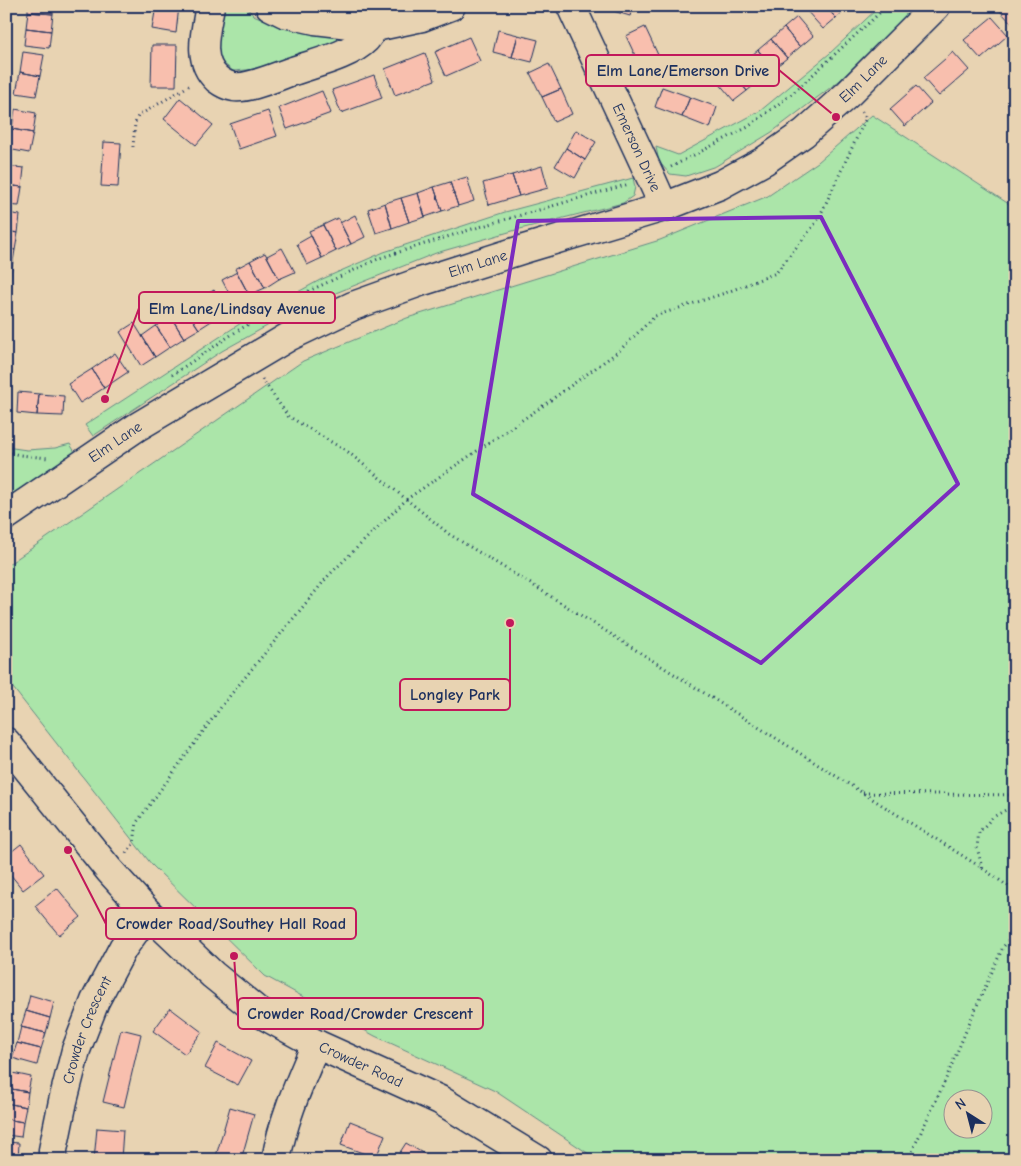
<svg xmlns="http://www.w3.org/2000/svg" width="1021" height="1166" viewBox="0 0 1021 1166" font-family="'Comic Neue',sans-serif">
<rect width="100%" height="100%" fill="#e8d3b2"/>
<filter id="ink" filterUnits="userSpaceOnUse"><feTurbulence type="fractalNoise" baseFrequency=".02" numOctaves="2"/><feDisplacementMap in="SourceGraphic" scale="10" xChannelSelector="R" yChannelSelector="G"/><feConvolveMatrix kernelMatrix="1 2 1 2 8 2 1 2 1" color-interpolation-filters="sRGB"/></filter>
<g filter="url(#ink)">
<path fill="#abe5a9" stroke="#638a84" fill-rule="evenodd" d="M 217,6 L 246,6 L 253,15 L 282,26 L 337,34 L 342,38 L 330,49 L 314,57 L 296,55 L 259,69 L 233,71 L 223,63 L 215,47 Z
M 880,6 L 916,6 L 839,81 L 772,132 L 716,166 L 686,176 L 670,174 L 659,162 L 656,147 L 678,155 L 760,111 L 829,54 Z
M 872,115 L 1015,208 L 1015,1160 L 598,1160 L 495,1091 L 375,1036 L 265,976 L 152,865 L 6,679 L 6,566 L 303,361 L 407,318 L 660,240 L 768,196 L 818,162 ZM 984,1098 L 984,1128 L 954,1128 L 954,1098 Z
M 633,178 L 635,187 L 633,196 L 623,203 L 516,230 L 436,253 L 303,306 L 222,351 L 93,436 L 85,425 L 241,323 L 320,280 L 384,252 L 505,212 Z
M 70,444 L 75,452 L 6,502 L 6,447 L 27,450 L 55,448 Z"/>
<path fill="#f8bfae" stroke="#1b2f5e" d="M 28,6 L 54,6 L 53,14 L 28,12 Z
M 156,6 L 179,6 L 176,33 L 152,29 Z
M 611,6 L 633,6 L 630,16 L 610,10 Z
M 810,6 L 825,6 L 836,18 L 823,29 L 806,10 Z
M 825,6 L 847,6 L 848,7 L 836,18 Z
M 1003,6 L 1015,6 L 1015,27 L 999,10 Z
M 28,12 L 53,14 L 51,31 L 26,28 Z
M 797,17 L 813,36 L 800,47 L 784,28 Z
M 992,17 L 1008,35 L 981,59 L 964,40 Z
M 645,27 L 666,72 L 647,81 L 626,36 Z
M 26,28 L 51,31 L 49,48 L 24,45 Z
M 784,28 L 800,47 L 787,58 L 771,39 Z
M 498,30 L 518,35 L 512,57 L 493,52 Z
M 518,35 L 538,40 L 532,62 L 512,57 Z
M 469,37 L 480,61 L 446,76 L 435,52 Z
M 771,39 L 787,58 L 773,69 L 758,50 Z
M 152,45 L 177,45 L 176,86 L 151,86 Z
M 758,50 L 773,69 L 760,80 L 745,61 Z
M 23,52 L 44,55 L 40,76 L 20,72 Z
M 953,52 L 969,70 L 939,96 L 923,78 Z
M 425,53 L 435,80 L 395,95 L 385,69 Z
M 745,61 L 760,80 L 747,91 L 731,71 Z
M 549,64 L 561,89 L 542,97 L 530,73 Z
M 731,71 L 747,91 L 734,101 L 718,82 Z
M 20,72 L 40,76 L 36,96 L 16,93 Z
M 374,75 L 382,98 L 341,113 L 332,90 Z
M 916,86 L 931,103 L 905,126 L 890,109 Z
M 662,87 L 690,97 L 682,117 L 655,107 Z
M 561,89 L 572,114 L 554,122 L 542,97 Z
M 322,91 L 331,113 L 287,129 L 279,108 Z
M 690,97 L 717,107 L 710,128 L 682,117 Z
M 180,98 L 213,125 L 196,145 L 164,119 Z
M 15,109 L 36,113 L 33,133 L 12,129 Z
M 268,111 L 277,136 L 239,149 L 230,124 Z
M 12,129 L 33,133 L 29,153 L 8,149 Z
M 576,130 L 596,142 L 585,160 L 566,148 Z
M 104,142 L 121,143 L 118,187 L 101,186 Z
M 566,148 L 585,160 L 575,178 L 555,166 Z
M 6,166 L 24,168 L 22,187 L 6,185 Z
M 542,166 L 548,188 L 519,196 L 512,175 Z
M 512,175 L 519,196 L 489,205 L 483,183 Z
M 467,177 L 474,201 L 458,206 L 450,182 Z
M 450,182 L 458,206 L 442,211 L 434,187 Z
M 6,185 L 22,187 L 19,206 L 6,205 Z
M 434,187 L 442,211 L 425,217 L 418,193 Z
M 418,193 L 425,217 L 409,222 L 401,198 Z
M 401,198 L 409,222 L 392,228 L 385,203 Z
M 385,203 L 392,228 L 376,233 L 368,209 Z
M 6,213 L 20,215 L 18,233 L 6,231 Z
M 355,215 L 365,237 L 351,244 L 340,223 Z
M 338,218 L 351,244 L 336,251 L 323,225 Z
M 323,225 L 336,251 L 322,258 L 309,231 Z
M 6,231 L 18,233 L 15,250 L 6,248 Z
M 311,236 L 322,258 L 307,265 L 297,244 Z
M 6,248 L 15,250 L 12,267 L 6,266 Z
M 282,248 L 295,272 L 279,279 L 267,256 Z
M 265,253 L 279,279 L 265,288 L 250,261 Z
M 250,261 L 265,288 L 249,295 L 235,269 Z
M 6,266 L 12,267 L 10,284 L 6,284 Z
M 237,272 L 249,295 L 234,303 L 222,280 Z
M 214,290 L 228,311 L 213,320 L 199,299 Z
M 199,299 L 213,320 L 199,329 L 185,308 Z
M 185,308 L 199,329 L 184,338 L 171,317 Z
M 171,317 L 184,338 L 170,347 L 156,326 Z
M 134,323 L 155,357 L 141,366 L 120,332 Z
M 156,326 L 170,347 L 155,357 L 142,336 Z
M 115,353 L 128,372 L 104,388 L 92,369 Z
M 92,369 L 104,388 L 80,403 L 68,384 Z
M 18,392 L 39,394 L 37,415 L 17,413 Z
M 39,394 L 64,396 L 63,416 L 37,415 Z
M 21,844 L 44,874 L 23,890 L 6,869 L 6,856 Z
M 57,888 L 81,917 L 59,935 L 35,906 Z
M 30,995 L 54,1002 L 50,1018 L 26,1011 Z
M 170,1008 L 202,1032 L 185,1054 L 153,1031 Z
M 26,1011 L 50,1018 L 46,1033 L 21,1027 Z
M 21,1027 L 46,1033 L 41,1049 L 17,1043 Z
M 121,1029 L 141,1034 L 124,1107 L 103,1102 Z
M 17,1043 L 41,1049 L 37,1065 L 12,1058 Z
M 218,1043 L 251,1061 L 238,1085 L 205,1068 Z
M 8,1072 L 31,1077 L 28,1092 L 6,1088 Z
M 6,1088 L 28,1092 L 26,1107 L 6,1103 Z
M 6,1103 L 26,1107 L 23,1122 L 6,1119 Z
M 230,1107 L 254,1114 L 241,1160 L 231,1160 L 216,1156 Z
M 6,1119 L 23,1122 L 21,1137 L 6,1135 Z
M 350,1121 L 385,1135 L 376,1158 L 341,1145 Z
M 97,1128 L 123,1130 L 121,1160 L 94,1160 Z
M 6,1142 L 19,1143 L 18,1160 L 6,1160 Z
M 406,1143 L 434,1160 L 395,1160 Z"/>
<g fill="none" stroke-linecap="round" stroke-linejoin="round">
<g stroke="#1b2f5e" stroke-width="31">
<g id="minor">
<path d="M 210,6 C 206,30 196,60 217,79 C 221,82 228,86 234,87 C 249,89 277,76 293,71 C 315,63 349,56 366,39 C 369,35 372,31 375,27"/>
<path d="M 270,6 L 284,13 L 315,20 L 375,27 L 422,17 L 451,6"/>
<path id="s1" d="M 571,6 L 651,178 L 664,207"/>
<path id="s2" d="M 6,516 L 137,427 L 290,336 L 353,306 L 420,282 L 524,249 L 664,207 L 720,185 L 764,161 L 804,133 L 849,93 L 936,6"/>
<path id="s3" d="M 6,742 L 109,870 L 148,913 L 213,975 L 260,1013 L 316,1044 L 440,1100 L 538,1160"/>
<path id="s4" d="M 53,1160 L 53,1150 L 63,1101 L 76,1050 L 95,1001 L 123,948 L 148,913"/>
<path d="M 276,1160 C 283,1119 300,1082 316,1044"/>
</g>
</g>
<path stroke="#1b2f5e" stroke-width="3" stroke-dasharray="1 4" stroke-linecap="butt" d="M 133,147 L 135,123 L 138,116 L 192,84
M 671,167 L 748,127 L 793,93 L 887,6
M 172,375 L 237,331 L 296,297 L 380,258 L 469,230 L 629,184
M 262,379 L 288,416 L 348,452 L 449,534 L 539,589 L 982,868 L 1015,891
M 6,452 L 20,455 L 48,458
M 863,793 L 1015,795
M 126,853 L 134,843 L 137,822 L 224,703 L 329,575 L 407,499 L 544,405 L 619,351 L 655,316 L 725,293 L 776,273 L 818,220 L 866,118 L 862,112
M 982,868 L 977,847 L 979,832 L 993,817 L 1015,805
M 908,1160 L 945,1081 L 971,1019 L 1003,947 L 1015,933"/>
<use href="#minor" stroke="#e8d3b2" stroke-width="28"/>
</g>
</g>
<path fill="none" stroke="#7b2cbf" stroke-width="4" stroke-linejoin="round" d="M 821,217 L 958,484 L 761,663 L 473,494 L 518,221 Z"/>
<g text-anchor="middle" stroke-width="4.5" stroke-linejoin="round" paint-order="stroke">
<g font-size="15" fill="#1b2f5e" stroke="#e8d3b2">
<text dy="5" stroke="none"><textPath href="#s2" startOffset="972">Elm Lane</textPath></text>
<text dy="5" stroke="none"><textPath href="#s1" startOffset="156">Emerson Drive</textPath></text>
<text dy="5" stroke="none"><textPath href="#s2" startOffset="538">Elm Lane</textPath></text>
<text dy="5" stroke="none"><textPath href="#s2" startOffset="132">Elm Lane</textPath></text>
<text dy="5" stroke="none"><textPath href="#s4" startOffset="135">Crowder Crescent</textPath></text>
<text dy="5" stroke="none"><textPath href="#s3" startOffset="486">Crowder Road</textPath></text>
</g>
</g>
<path fill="none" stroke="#c2185b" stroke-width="2" d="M836 117L779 70M105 399L139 308M510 623L510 694M68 850L106 924M234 956L238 1013"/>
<g fill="#c2185b" stroke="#e8d3b2" stroke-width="2">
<circle cx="836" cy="117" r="5"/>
<circle cx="105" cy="399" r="5"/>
<circle cx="510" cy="623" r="5"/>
<circle cx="68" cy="850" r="5"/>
<circle cx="234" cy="956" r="5"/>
</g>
<g fill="#e8d3b2" stroke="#c2185b" stroke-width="2">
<rect x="586" y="55" width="193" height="31" rx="5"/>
<rect x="139" y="292" width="196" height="31" rx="5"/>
<rect x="400" y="679" width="110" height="31" rx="5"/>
<rect x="106" y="908" width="250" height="31" rx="5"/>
<rect x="238" y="998" width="245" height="31" rx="5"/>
</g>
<g font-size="16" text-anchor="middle" font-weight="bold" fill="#1b2f5e">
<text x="683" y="76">Elm Lane/Emerson Drive</text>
<text x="237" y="314">Elm Lane/Lindsay Avenue</text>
<text x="455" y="700">Longley Park</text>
<text x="231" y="929">Crowder Road/Southey Hall Road</text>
<text x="360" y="1019">Crowder Road/Crowder Crescent</text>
</g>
<rect width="1021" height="1166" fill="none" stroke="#e8d3b2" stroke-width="25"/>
<rect x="12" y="12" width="996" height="1141" fill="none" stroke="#1b2f5e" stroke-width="2" filter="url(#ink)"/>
<g transform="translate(968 1114) rotate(324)"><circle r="24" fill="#e8d3b2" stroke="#969190"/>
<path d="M0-4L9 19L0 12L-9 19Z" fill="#1b2f5e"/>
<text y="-8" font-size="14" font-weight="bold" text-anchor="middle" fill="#1b2f5e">N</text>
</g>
</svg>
